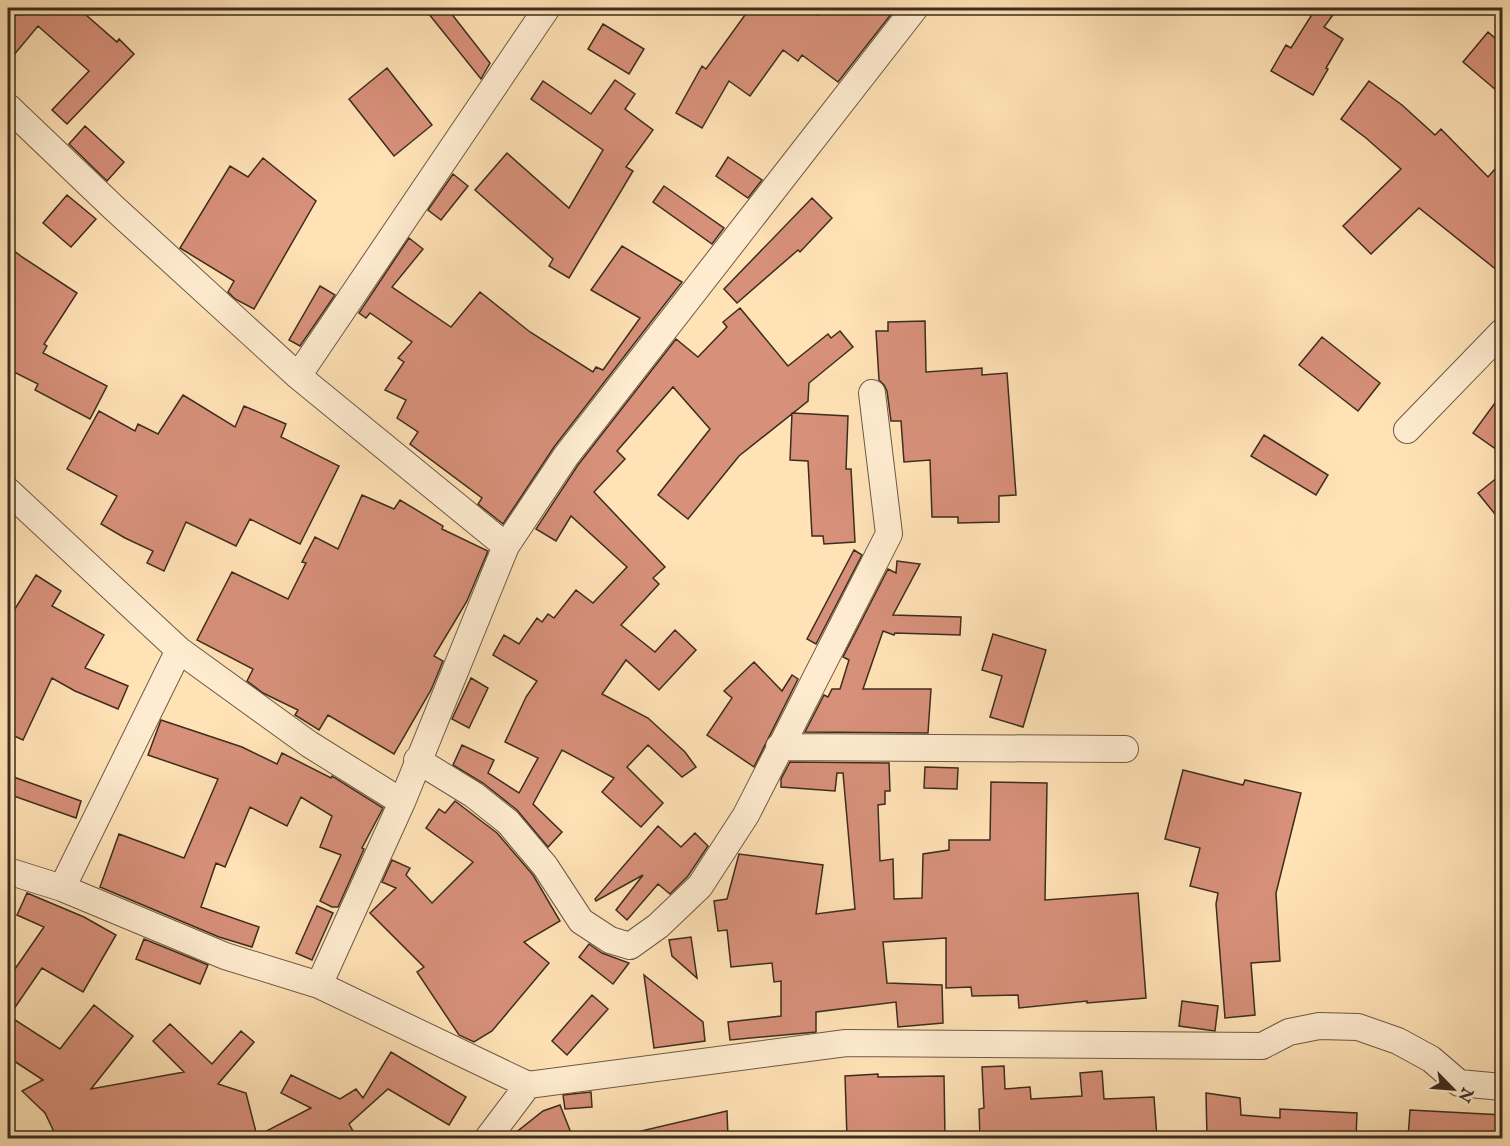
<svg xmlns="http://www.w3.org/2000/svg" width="1510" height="1146" viewBox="0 0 1510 1146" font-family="'IM FELL English',serif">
<rect width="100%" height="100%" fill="#ffe2b6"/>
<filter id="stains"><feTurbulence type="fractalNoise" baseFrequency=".00333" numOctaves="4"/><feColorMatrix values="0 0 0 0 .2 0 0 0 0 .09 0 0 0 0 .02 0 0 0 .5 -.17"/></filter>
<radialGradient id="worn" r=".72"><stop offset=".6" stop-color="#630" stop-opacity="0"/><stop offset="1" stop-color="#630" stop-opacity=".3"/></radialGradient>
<path fill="#d7907a" stroke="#3d2d1e" stroke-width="1.5" d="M 17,8 L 78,8 L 117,42 L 119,39 L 134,54 L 67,124 L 52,110 L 89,71 L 38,26 L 8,62 L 8,25 L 17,13 L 20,15 L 22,12 Z
M 424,8 L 447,8 L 490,63 L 481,79 Z
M 750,8 L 806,8 L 817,15 L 823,8 L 896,8 L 838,82 L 802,55 L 798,61 L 783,50 L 750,96 L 729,81 L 702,128 L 676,113 L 702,66 L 706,69 Z
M 1316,8 L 1338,8 L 1324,27 L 1343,39 L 1326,68 L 1328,69 L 1313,95 L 1271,71 L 1286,45 L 1291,48 Z
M 603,24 L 644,49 L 629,74 L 588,49 Z
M 1488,32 L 1503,45 L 1503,96 L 1463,62 Z
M 387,68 L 432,125 L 394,156 L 349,99 Z
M 615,80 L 635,94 L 625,109 L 653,130 L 626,167 L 633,171 L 569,278 L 549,266 L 553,259 L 475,190 L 507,153 L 569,208 L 603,150 L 531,99 L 543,81 L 591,114 Z
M 1369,81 L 1402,105 L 1435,135 L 1441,129 L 1488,177 L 1503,160 L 1503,275 L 1419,208 L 1371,254 L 1343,226 L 1401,169 L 1366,138 L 1341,119 Z
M 85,126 L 124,162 L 107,181 L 69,144 Z
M 728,157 L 762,180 L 748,198 L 716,176 Z
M 263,158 L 316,201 L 254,309 L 235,299 L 228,292 L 234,281 L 180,248 L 230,166 L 248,177 Z
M 453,174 L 468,186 L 441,220 L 428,210 Z
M 664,186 L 724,228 L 712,244 L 653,202 Z
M 67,195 L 96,219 L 71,247 L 43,223 Z
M 812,198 L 832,218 L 800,252 L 798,250 L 737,303 L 724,289 Z
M 409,238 L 423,249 L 392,287 L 451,327 L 480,292 L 530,332 L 593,372 L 596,367 L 603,370 L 640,318 L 591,290 L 622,246 L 682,282 L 554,447 L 503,524 L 478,504 L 482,498 L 410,444 L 418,432 L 397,418 L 406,400 L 385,390 L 404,362 L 398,358 L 412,342 L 370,313 L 366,318 L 359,313 Z
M 8,246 L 22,257 L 77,293 L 44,344 L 47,346 L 43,353 L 107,386 L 90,419 L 35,390 L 38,384 L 8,369 Z
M 320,286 L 335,295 L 300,346 L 289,340 Z
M 740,308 L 788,366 L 828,334 L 831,338 L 840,331 L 853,347 L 809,383 L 808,401 L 739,456 L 688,519 L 658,495 L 710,429 L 673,387 L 617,451 L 625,459 L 594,492 L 665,567 L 653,578 L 659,584 L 621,625 L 655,652 L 675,630 L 696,650 L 659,690 L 626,660 L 602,694 L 648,718 L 685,752 L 696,767 L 682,777 L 648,745 L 627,767 L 663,803 L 641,827 L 602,792 L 614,778 L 562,750 L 533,804 L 562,832 L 548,847 L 517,810 L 483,783 L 453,765 L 462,745 L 494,760 L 488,773 L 519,793 L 538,758 L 505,742 L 526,697 L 537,681 L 493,655 L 504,635 L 519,644 L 537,618 L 542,622 L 548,614 L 554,618 L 576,590 L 593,603 L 627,567 L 571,516 L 556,541 L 536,529 L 578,465 L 676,339 L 698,357 L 727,327 L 723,322 Z
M 925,321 L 926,372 L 982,368 L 982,375 L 1007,373 L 1016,495 L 999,496 L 999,522 L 958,523 L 958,517 L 932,517 L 930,460 L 904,462 L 901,421 L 891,421 L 887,391 L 884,385 L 879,380 L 876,331 L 888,331 L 888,322 Z
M 1322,337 L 1380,383 L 1358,411 L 1299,365 Z
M 1503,392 L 1503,454 L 1473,433 Z
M 183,395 L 235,427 L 244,406 L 286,424 L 281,437 L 339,466 L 300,544 L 250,519 L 236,546 L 186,522 L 164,571 L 147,563 L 153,551 L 125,538 L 101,524 L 117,496 L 67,469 L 99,411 L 135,431 L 138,424 L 158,434 Z
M 792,413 L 848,416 L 846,469 L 851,469 L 855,542 L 824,544 L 823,536 L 812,536 L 808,461 L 790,460 Z
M 1264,435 L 1328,475 L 1316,495 L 1251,456 Z
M 1503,473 L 1503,524 L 1478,493 Z
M 362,495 L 394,509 L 400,500 L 443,526 L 442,529 L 488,551 L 467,601 L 434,656 L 443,661 L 431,690 L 394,754 L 328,715 L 319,730 L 295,715 L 298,710 L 263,693 L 247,681 L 253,669 L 197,640 L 232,572 L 288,599 L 306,563 L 302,562 L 315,537 L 338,549 Z
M 854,550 L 862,555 L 816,644 L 807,639 Z
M 897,561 L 920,564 L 893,615 L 961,617 L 960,635 L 895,633 L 894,635 L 883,631 L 863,689 L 931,689 L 928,733 L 805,732 L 824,695 L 828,697 L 832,689 L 840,689 L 849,660 L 843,657 L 888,569 L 896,573 Z
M 36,575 L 61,591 L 52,606 L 104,635 L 85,668 L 128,686 L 118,709 L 75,691 L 52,678 L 23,740 L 8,733 L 8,620 Z
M 993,634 L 1046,650 L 1023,727 L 990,717 L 1002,676 L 982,670 Z
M 754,662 L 782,691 L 792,675 L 798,679 L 754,767 L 707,735 L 732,698 L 724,691 Z
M 471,678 L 488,688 L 469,728 L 452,719 Z
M 161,720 L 242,747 L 277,764 L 282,753 L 331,778 L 332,776 L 383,808 L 362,848 L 364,849 L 338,907 L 332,907 L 320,901 L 341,855 L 320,847 L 332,816 L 301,797 L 287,826 L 250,807 L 225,867 L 216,863 L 201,907 L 259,927 L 252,947 L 219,937 L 100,887 L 119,834 L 184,858 L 218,779 L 148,755 Z
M 790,762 L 889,763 L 890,791 L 885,791 L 885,804 L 878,805 L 880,861 L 893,859 L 894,899 L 922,898 L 923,854 L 949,850 L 949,840 L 990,840 L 991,782 L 1047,783 L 1045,900 L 1138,893 L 1146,998 L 1087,1003 L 1087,1001 L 1019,1008 L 1018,995 L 972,996 L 971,987 L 946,988 L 946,938 L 883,942 L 887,983 L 942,985 L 943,1023 L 898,1027 L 896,1002 L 816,1012 L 816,1032 L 730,1040 L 728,1022 L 781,1016 L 781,981 L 774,982 L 772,963 L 731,967 L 727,930 L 718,931 L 714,901 L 727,899 L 739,854 L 823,865 L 816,914 L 855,909 L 843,773 L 837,773 L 835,791 L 781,787 L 781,779 Z
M 925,767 L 958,768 L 957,789 L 924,788 Z
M 1183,770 L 1243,785 L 1245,780 L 1301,793 L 1276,893 L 1280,961 L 1251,963 L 1255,1015 L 1225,1018 L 1216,904 L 1218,893 L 1190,886 L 1200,848 L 1165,839 Z
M 8,775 L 81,801 L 76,818 L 8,794 Z
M 455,801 L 497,833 L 533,875 L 560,921 L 524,942 L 549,963 L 492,1031 L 474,1042 L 459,1035 L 417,972 L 424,967 L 370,913 L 396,888 L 382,882 L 392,860 L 410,868 L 406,875 L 432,903 L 473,862 L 426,828 L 439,809 L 445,813 Z
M 658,826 L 681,847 L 695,833 L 708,846 L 688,876 L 670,894 L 658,884 L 627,920 L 616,910 L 643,875 L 596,901 L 595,899 Z
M 27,893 L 84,917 L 116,935 L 83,992 L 42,968 L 9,1016 L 60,1049 L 94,1005 L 133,1036 L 91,1089 L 184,1072 L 153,1041 L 170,1024 L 212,1064 L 241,1031 L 254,1042 L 218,1084 L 246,1093 L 257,1136 L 311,1108 L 281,1093 L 291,1075 L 340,1099 L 356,1089 L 363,1098 L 391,1052 L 466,1097 L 449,1125 L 388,1089 L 349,1124 L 357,1138 L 57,1138 L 45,1113 L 22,1091 L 43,1080 L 8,1057 L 8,979 L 44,927 L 17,915 Z
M 317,906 L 333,913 L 312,960 L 296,953 Z
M 691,937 L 697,978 L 672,956 L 669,940 Z
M 144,939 L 208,965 L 200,984 L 136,959 Z
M 589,944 L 602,953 L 629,963 L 613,984 L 579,957 Z
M 644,975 L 703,1022 L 705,1041 L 654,1048 Z
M 592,995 L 608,1009 L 567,1055 L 552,1041 Z
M 1182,1001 L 1218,1006 L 1215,1031 L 1179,1026 Z
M 1004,1066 L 1005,1089 L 1030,1087 L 1031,1099 L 1082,1096 L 1080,1073 L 1102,1071 L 1104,1099 L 1154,1097 L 1157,1138 L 980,1138 L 979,1109 L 984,1108 L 982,1067 Z
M 878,1074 L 878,1077 L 944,1076 L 945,1137 L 847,1138 L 845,1076 Z
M 591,1092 L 592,1107 L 565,1109 L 563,1095 Z
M 1206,1093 L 1240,1098 L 1241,1115 L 1280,1118 L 1280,1109 L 1357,1113 L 1356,1138 L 1207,1138 Z
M 560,1105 L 573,1138 L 509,1138 L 543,1111 Z
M 1410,1110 L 1503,1115 L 1503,1138 L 1408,1138 Z
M 727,1111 L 728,1138 L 642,1138 L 641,1131 Z"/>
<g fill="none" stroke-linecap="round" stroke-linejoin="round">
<g stroke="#6e5a44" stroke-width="28">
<path id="minor" d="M 8,107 L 114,208 L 298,376 L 506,546
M 298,376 L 547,8
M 1407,430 L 1502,332
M 8,491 L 179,650 L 309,744 L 402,802
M 779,747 L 1125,749
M 417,760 L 474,795 L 508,822 L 545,866 L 581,921 L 610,940 L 630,946 L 658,926 L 700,886 L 746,815 L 889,534 L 872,393
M 8,871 L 62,888 L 225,956 L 319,985 L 528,1085 L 846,1043 L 1262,1046 L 1289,1032 L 1319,1026 L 1358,1027 L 1398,1041 L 1431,1059 L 1459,1083 L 1502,1087
M 62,888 L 179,650
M 319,985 L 402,802 L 506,546 L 566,456 L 915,8
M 488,1138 L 528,1085"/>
</g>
<use href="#minor" stroke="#ffecd0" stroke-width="26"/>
</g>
<rect width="1510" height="1146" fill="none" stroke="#ffe2b6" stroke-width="30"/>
<rect x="9" y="9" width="1492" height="1128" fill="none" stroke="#3d2d1e" stroke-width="3"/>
<rect x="15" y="15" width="1480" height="1116" fill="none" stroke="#3d2d1e" stroke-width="1.5"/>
<g transform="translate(1453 1089) rotate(115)" stroke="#ffecd0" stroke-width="4.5" paint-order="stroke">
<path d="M0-4.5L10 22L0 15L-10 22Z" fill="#3d2d1e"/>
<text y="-9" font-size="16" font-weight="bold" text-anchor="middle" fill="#3d2d1e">N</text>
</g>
<rect width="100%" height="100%" filter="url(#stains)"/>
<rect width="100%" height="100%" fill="url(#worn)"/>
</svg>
